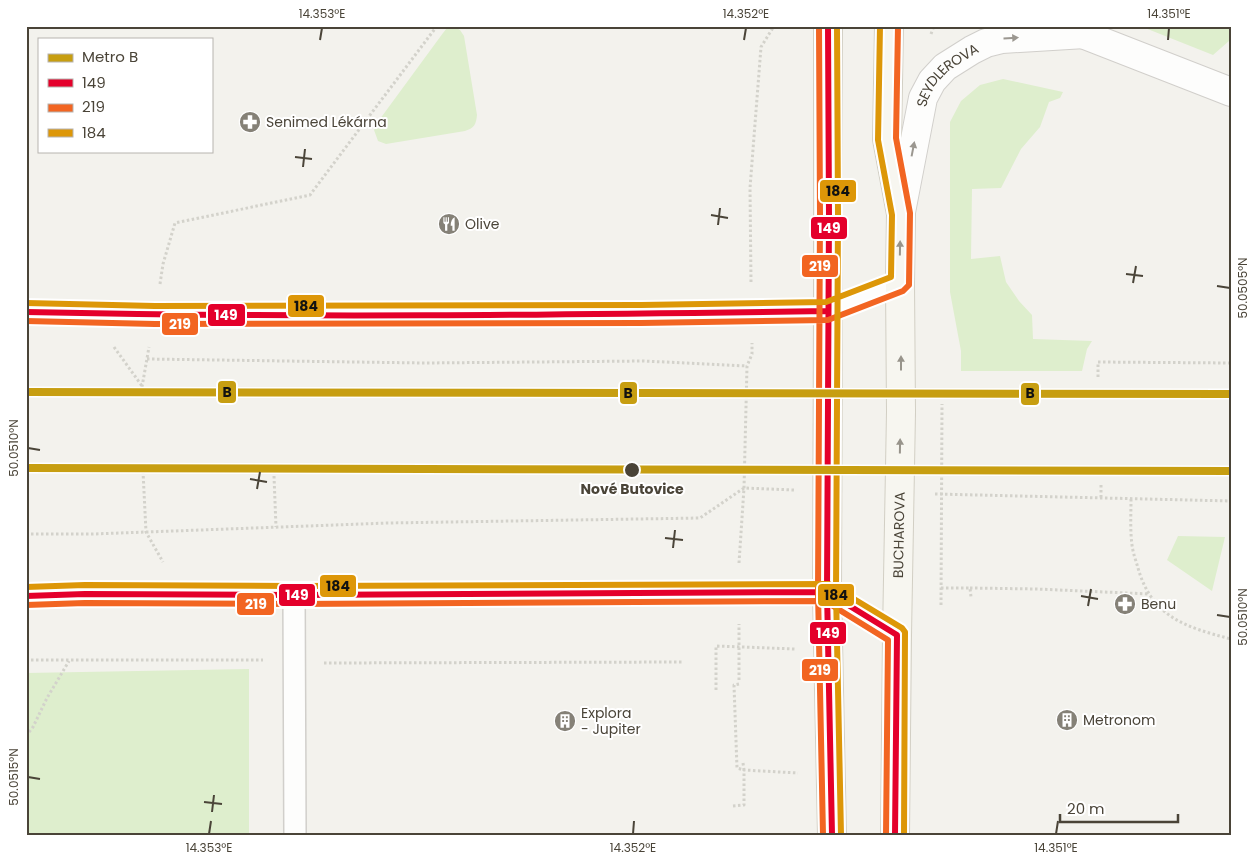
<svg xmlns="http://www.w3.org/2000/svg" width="1257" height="861" viewBox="0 0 1257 861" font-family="Poppins,sans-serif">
<rect width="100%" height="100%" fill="#f3f2ed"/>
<path fill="#deeecd" d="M 1140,26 L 1231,26 L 1229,41 L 1213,55 Z
M 455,27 L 460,30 L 464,36 L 477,115 C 476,125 474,128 465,131 L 386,144 L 378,141 L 374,130 L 377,123 L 443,33 L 447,28 Z
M 1003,79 L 1063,92 L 1060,98 L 1049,102 L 1040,127 L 1021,149 L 1001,188 L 972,189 L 971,259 L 1000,256 L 1006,282 L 1019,301 L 1032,315 L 1033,339 L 1092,341 L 1087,349 L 1082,371 L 961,371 L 961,351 L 950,292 L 950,122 L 961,101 L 980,85 Z
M 1178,536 L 1225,537 L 1212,591 L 1167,560 Z
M 249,669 L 249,835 L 26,835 L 26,673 Z"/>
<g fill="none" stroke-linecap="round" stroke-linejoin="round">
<g stroke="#d1cfcb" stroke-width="24">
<path id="lane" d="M 828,311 L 900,283
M 26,312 L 155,315 L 641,314
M 827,592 L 897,635
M 294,595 L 295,835
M 26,596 L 85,594 L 668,594"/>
</g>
<g stroke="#d1cfcb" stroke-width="30">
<g id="street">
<path d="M 1067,28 L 1231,92"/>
<path id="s1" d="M 901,212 L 923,98 L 932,81 L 945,67 L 972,50 L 986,43 L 1002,39 L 1085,34"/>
</g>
</g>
<g stroke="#d2cfc4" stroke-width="30">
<path id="secondary" d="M 828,26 L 828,311
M 889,26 L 887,139 L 901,214 L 900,283 L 901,412
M 827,592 L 832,835
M 895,835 L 897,635"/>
</g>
<path stroke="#d3d2cb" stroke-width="3" stroke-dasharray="2.5 2.5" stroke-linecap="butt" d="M 931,34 L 934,26
M 751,282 L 750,188 L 761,47 L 774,26
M 160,284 L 163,264 L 175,223 L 310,195 L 437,26
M 114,347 L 142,386
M 147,359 L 424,363 L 644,361 L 747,366
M 1098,377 L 1098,362 L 1231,363
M 142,387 L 149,347
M 143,471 L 146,532 L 163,562
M 274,476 L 276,527
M 1101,485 L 1101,498
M 935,494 L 1231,501
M 1131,499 C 1131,514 1130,530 1132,545 C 1133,553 1136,561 1138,568 C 1152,617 1185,627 1231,639
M 26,534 L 93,534 L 388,523 L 700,518 L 744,488 L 794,490
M 739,563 L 744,488 L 747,366 L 752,354 L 752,343
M 941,588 L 970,588 L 971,597
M 970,588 L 1037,589 L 1149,594
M 941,605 L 942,404
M 26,660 L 263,660
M 324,663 L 684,662
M 739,680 L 739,624
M 739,684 L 734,685 L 737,768 L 744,770 L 743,763
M 716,690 L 716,646 L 795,649
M 26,736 L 33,727 L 47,698 L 69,661
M 733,806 L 744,805 L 744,770 L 798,773"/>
<use href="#lane" stroke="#fdfdfc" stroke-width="21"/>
<use href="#street" stroke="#fdfdfc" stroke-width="28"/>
<use href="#secondary" stroke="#f7f6f0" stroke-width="28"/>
<g stroke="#d1cfcb" stroke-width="24" stroke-linecap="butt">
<path id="lane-bridge" d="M 641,314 L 828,311
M 668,594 L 827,592"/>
</g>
<g stroke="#d2cfc4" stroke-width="30" stroke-linecap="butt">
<g id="secondary-bridge">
<path d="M 827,592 L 828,311"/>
<path id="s2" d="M 897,635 L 901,412"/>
</g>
</g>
<use href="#lane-bridge" stroke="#fdfdfc" stroke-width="21"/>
<use href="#secondary-bridge" stroke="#f7f6f0" stroke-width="28"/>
<g stroke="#fff" stroke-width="10">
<path id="bus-1" d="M 828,26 L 829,216 L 827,592 L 832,835
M 26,312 C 293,318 561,315 828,311
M 26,596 L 85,594 L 294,595 L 827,592 L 897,635 L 895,835"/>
</g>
<g stroke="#fff" stroke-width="10">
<path id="bus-2" d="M 819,26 L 820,216 L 818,592 L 823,835
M 26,321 L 155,324 L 641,323 L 828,320 L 903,291 L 909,285 L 910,213 L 896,138 L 898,26
M 26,605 L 85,603 L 294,604 L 825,601 L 888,640 L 886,835"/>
</g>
<g stroke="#fff" stroke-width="10">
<path id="bus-3" d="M 837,26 L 838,216 L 836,592 L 841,835
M 26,303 L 155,306 L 641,305 L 826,302 L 891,277 L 892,215 L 878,140 L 880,26
M 26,587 L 85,585 L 294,586 L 829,584 L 902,628 L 905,632 L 904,835"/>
</g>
<use href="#bus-1" stroke="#e4002b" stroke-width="6"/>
<use href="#bus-2" stroke="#f26522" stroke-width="6"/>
<use href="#bus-3" stroke="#dd9708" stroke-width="6"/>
<g stroke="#fff" stroke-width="11">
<path id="metro-1" d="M 26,392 L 1231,394
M 26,468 L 1231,471"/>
</g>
<use href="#metro-1" stroke="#c79e11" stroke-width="8"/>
</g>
<defs><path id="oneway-solid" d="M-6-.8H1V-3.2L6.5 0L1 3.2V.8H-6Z" transform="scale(1.25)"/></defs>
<g fill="#9b9790">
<use href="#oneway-solid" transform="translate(1011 38) rotate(-3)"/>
<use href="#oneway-solid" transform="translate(913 149) rotate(-79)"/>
</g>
<g fill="#98948b">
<use href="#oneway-solid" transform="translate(900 248) rotate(-89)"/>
<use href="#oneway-solid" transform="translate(901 363) rotate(-90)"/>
<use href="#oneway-solid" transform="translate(900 446) rotate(-89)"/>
</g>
<path fill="none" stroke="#4a4438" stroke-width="2" d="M 320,40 L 322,28M 744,40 L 746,28M 1168,40 L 1169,28M 295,157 L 312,159M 303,167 L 305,149M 711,215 L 728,218M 718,225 L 720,208M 1126,274 L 1143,276M 1133,283 L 1136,266M 1217,286 L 1230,288M 28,448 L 40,450M 250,479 L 267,482M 257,489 L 260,472M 665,538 L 683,540M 673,548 L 675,530M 1081,596 L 1098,599M 1088,606 L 1091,589M 1217,615 L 1230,617M 28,777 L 40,779M 204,802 L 222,804M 212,812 L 214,795M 209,834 L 211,821M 633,834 L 634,821M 1056,834 L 1058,821"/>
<defs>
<g id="pharmacy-disc" transform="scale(1.125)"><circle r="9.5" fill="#858177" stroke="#fff"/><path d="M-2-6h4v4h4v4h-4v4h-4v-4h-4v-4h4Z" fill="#fff"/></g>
<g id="restaurant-disc" transform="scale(1.125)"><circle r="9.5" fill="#858177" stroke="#fff"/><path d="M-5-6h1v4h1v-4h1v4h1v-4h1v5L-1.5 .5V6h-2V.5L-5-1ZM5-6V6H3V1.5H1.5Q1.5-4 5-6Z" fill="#fff"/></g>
<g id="building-disc" transform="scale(1.125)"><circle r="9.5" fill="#858177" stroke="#fff"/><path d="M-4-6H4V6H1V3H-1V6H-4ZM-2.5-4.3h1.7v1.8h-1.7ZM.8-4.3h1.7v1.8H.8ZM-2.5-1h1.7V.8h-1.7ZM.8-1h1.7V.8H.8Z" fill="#fff"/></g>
</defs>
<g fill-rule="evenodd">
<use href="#pharmacy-disc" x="250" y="122"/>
<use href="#restaurant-disc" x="449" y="224"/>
<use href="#pharmacy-disc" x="1125" y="604"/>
<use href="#building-disc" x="1067" y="720"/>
<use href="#building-disc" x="565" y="721"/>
</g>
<circle fill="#4a4438" stroke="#fff" stroke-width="2" cx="632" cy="470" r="8"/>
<g text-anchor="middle" stroke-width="4" stroke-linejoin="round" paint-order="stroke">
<g font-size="14" fill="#4a4438" stroke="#fff">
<text dy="5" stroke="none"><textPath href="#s1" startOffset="150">SEYDLEROVA</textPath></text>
<text dy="5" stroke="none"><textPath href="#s2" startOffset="100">BUCHAROVA</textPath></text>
</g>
<g font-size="14" fill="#4a4438" stroke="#fff" text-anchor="start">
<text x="266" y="127">Senimed Lékárna</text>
<text x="465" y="229">Olive</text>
<text x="1141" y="609">Benu</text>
<text x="581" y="718">Explora<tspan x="581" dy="16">- Jupiter</tspan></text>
<text x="1083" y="725">Metronom</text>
</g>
<g font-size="14" font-weight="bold" fill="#4a4438" stroke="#fff">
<text x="632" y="494">Nové Butovice</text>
</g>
</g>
<g stroke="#fff" stroke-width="2">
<rect x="819" y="179" width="38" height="24" rx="5" fill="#dd9708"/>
<rect x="810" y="216" width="38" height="24" rx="5" fill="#e4002b"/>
<rect x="801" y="254" width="38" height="24" rx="5" fill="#f26522"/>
<rect x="287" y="294" width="38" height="24" rx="5" fill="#dd9708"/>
<rect x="207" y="303" width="39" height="24" rx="5" fill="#e4002b"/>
<rect x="161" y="312" width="38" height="24" rx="5" fill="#f26522"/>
<rect x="217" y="380" width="20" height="24" rx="5" fill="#c79e11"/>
<rect x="619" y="381" width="19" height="24" rx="5" fill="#c79e11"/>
<rect x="1020" y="382" width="20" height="24" rx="5" fill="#c79e11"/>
<rect x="319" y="574" width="38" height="24" rx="5" fill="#dd9708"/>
<rect x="278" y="583" width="38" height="24" rx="5" fill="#e4002b"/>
<rect x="817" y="583" width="38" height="24" rx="5" fill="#dd9708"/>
<rect x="236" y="592" width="39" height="24" rx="5" fill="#f26522"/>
<rect x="809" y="621" width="38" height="24" rx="5" fill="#e4002b"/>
<rect x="801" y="658" width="38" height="24" rx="5" fill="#f26522"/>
</g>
<g font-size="14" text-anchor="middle" font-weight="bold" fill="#fff">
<text x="829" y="233">149</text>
<text x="820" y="271">219</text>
<text x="226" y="320">149</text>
<text x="180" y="329">219</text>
<text x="297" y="600">149</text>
<text x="256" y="609">219</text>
<text x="828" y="638">149</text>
<text x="820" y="675">219</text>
</g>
<g font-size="14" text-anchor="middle" font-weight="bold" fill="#111">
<text x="838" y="196">184</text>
<text x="306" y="311">184</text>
<text x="227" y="397">B</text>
<text x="628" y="398">B</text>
<text x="1030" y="398">B</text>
<text x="338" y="591">184</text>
<text x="836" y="600">184</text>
</g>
<rect width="1257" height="861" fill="none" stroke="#ffffff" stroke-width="55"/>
<rect x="38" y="38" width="175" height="115" fill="#ffffff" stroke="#b7b4af"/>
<rect x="48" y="54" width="25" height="8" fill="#c79e11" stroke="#b7b4af"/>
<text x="82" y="62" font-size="15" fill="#4a4438">Metro B</text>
<rect x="48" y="79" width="25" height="8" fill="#e4002b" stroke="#b7b4af"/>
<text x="82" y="88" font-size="15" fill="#4a4438">149</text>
<rect x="48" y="104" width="25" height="8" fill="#f26522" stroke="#b7b4af"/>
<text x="82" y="112" font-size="15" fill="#4a4438">219</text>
<rect x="48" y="129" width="25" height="8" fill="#dd9708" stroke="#b7b4af"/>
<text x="82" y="138" font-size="15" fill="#4a4438">184</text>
<path d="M1060 814v8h118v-8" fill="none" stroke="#4a4438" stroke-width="2.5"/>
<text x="1067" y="814" font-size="15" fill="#4a4438" stroke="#ffffff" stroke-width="4" paint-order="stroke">20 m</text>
<rect x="28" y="28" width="1202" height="806" fill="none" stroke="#4a4438" stroke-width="2"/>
<g font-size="12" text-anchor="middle" fill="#4a4438">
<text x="322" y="18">14.353°E</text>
<text x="746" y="18">14.352°E</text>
<text x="1169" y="18">14.351°E</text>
<text transform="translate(1243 288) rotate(-90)" y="4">50.0505°N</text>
<text transform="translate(14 448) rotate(-90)" y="4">50.0510°N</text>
<text transform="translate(1243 617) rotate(-90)" y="4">50.0510°N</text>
<text transform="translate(14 777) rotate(-90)" y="4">50.0515°N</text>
<text x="209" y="852">14.353°E</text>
<text x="633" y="852">14.352°E</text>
<text x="1056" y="852">14.351°E</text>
</g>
</svg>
